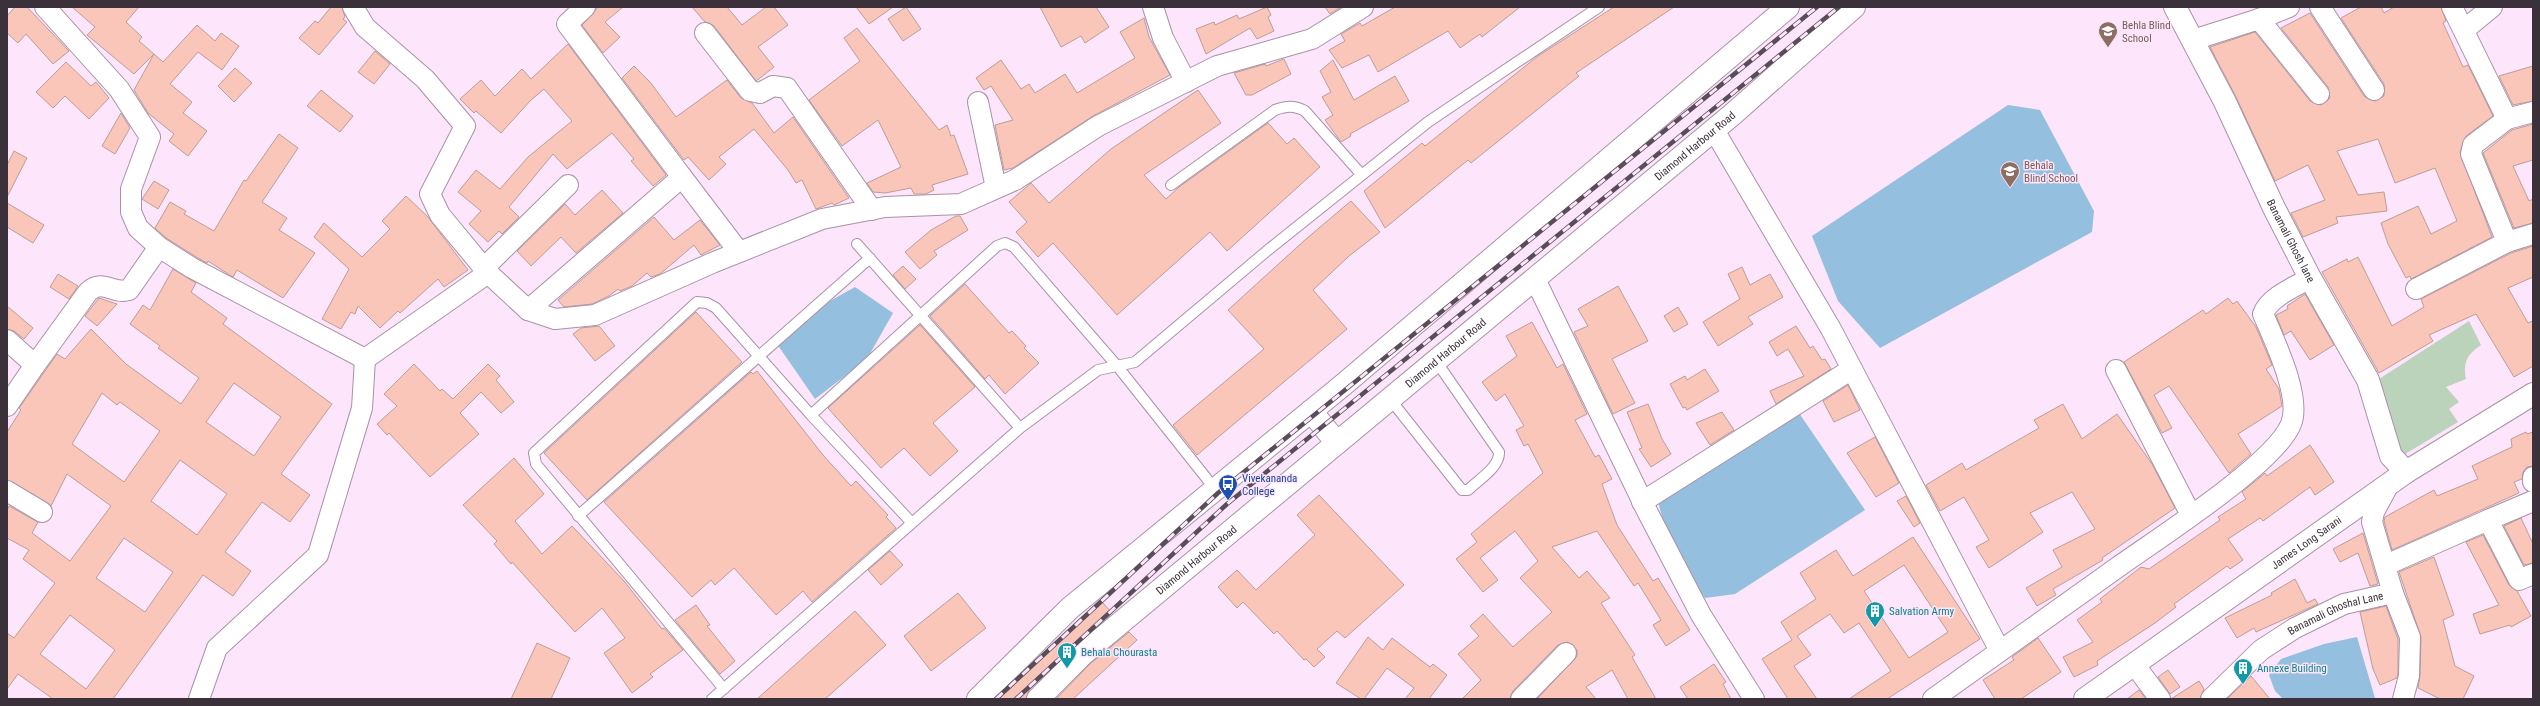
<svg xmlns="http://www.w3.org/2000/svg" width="2540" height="706" viewBox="0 0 2540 706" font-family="'Roboto Condensed',sans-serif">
<rect width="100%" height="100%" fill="#fde5fb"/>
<path fill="#bbd3bb" d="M 2469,321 L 2481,345 C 2467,355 2463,361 2466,379 L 2446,387 L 2459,402 L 2449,409 L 2458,422 L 2402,456 L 2379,379 Z"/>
<path fill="#95bfde" d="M 2008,105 L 2040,110 L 2094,211 L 2092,232 L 1880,348 L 1838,301 L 1812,236 Z
M 855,287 L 893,313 L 867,359 L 815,399 L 775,341 L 814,310 Z
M 1799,413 L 1865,510 L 1735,594 L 1705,598 L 1672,554 L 1657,498 Z
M 2357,637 L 2375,698 L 2283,699 L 2275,691 L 2269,675 L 2281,659 L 2324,644 Z"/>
<path fill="#fbc6ba" stroke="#bd9d96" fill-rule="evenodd" d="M 15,7 L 27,7 L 69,51 L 53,64 L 26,34 L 18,43 L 7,33 L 7,16 Z
M 72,7 L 139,7 L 126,22 L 142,37 L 139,41 L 154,54 L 134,74 L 87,35 L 95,27 Z
M 331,7 L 342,7 L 345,17 L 343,19 L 347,22 L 319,55 L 299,38 L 315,21 L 318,23 Z
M 598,7 L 623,7 L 605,22 L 620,37 L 603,53 L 582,25 Z
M 692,7 L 727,7 L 742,25 L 766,7 L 774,7 L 788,25 L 758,47 L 774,67 L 756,81 L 714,26 L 705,22 Z
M 856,7 L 893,7 L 869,24 Z
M 906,7 L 921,29 L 903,41 L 888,19 Z
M 1040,7 L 1096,7 L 1109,27 L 1085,43 L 1081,36 L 1061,47 Z
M 1267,7 L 1271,15 L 1268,17 L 1274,31 L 1257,39 L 1250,28 L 1206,54 L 1196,29 L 1214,22 L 1215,25 L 1237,15 L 1239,19 Z
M 1325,7 L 1341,7 L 1330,14 Z
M 1395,7 L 1520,7 L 1482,37 L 1480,34 L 1460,48 L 1448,31 L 1378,72 L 1369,55 L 1342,68 L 1329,50 L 1345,41 L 1341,34 L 1360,23 L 1362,26 Z
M 1614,7 L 1674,7 L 1576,73 L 1579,76 L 1471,163 L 1468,160 L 1385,228 L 1364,191 L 1422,143 L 1425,146 L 1538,56 Z
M 2361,7 L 2381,7 L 2384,13 L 2394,7 L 2441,7 L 2446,21 L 2443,23 L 2454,47 L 2463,67 L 2468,65 L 2493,116 L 2466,136 L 2460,152 L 2492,237 L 2411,279 L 2410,276 L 2406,278 L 2388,244 L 2381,223 L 2418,206 L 2431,234 L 2457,221 L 2435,168 L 2395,183 L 2378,139 L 2337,151 L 2358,195 L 2384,192 L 2387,211 L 2336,217 L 2338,223 L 2303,237 L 2291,213 L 2325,200 L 2308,165 L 2275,181 L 2236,97 L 2210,47 L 2255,32 L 2310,101 L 2321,105 L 2330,98 L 2328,87 L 2281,28 L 2310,13 L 2364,96 L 2375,101 L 2384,96 L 2384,84 L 2341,18 Z
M 1144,18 L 1149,37 L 1170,75 L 1093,116 L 1013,168 L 1004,170 L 995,125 L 1013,120 L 991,86 L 984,90 L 976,78 L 1001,60 L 1021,89 L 1029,84 L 1035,93 L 1065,74 L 1077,93 L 1135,58 L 1120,32 Z
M 197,25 L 215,41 L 221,33 L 239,46 L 222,70 L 198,52 L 170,84 L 192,102 L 183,113 L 207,131 L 188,156 L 169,141 L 174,134 L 148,113 L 134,90 L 154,54 L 163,62 Z
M 857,28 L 939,130 L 947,125 L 951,136 L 954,135 L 968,174 L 932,185 L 934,190 L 926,194 L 914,194 L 911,188 L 885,193 L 873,192 L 867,183 L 901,167 L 878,120 L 842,146 L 809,100 L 860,61 L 844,38 Z
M 568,44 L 666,175 L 653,186 L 631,161 L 634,159 L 612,133 L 567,169 L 553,154 L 509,207 L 519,217 L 502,234 L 499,231 L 488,242 L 469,224 L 481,211 L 458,192 L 476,170 L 500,189 L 528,157 L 572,121 L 544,89 L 531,100 L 501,133 L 476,111 L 474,113 L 460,99 L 481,80 L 495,96 L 522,69 L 531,79 Z
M 375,51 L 390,64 L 374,84 L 358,72 Z
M 1284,59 L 1291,74 L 1252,95 L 1246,95 L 1234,73 L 1265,64 L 1266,66 Z
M 1333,60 L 1354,100 L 1395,76 L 1409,101 L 1350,134 L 1351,136 L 1341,142 L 1325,120 L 1333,115 L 1322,97 L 1331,92 L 1320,71 Z
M 66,62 L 91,86 L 96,82 L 109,98 L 89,119 L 65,96 L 53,108 L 36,92 Z
M 634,66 L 650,82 L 676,117 L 727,80 L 741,98 L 752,103 L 774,133 L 793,117 L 849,198 L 834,205 L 832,203 L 816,209 L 802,180 L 796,183 L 788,170 L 754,129 L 719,157 L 726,164 L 709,180 L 688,157 L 684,160 L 622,78 Z
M 2533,66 L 2533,101 L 2513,105 L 2499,76 Z
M 235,68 L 252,83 L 234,102 L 218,86 Z
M 321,90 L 353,116 L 340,132 L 307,106 Z
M 1198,90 L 1221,123 L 1144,175 L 1166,199 L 1179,187 L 1268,123 L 1287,144 L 1294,138 L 1320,167 L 1227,251 L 1210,232 L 1117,315 L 1053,243 L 1038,257 L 1016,232 L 1027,222 L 1009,202 L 1031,183 L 1049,203 L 1111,149 Z
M 121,113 L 130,128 L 115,154 L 102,146 Z
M 2533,124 L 2533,160 L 2513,166 L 2529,201 L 2533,199 L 2533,223 L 2514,228 L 2483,153 L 2512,130 Z
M 279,134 L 298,148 L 262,202 L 287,218 L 279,230 L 315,253 L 283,298 L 237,270 L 233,277 L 208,261 L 207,263 L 198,258 L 166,238 L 155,228 L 170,202 L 186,211 L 184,214 L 214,231 L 244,180 L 246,181 Z
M 14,151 L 27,158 L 7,197 L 7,165 Z
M 154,181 L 169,190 L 158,209 L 142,199 Z
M 602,190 L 623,213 L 576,253 L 561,237 L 531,266 L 517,251 L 565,204 L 575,215 Z
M 406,196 L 428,217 L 468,270 L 444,287 L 438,279 L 400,313 L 398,311 L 380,328 L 358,306 L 355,314 L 351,312 L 341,329 L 322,319 L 349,269 L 314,237 L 324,223 L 362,257 L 390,229 L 382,221 Z
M 1351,201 L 1380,232 L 1349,256 L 1313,290 L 1347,329 L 1197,455 L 1173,425 L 1264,349 L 1228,310 L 1306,239 Z
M 7,203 L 44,225 L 33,243 L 7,227 Z
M 956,216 L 960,216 L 968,230 L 934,251 L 937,255 L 920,269 L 905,252 L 931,230 Z
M 654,217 L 674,240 L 700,220 L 720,245 L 701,255 L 694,245 L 660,274 L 651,277 L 647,273 L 632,286 L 620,291 L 618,289 L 609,296 L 592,304 L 564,307 L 558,300 Z
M 2533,246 L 2533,277 L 2508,288 L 2528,323 L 2533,321 L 2533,366 L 2514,377 L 2476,314 L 2429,335 L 2433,341 L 2379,373 L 2322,272 L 2347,259 L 2348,262 L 2358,257 L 2392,326 L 2424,307 L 2421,299 L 2511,253 Z
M 903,266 L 916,279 L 905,289 L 893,275 Z
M 1742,267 L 1750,285 L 1770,274 L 1783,297 L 1748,317 L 1753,324 L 1718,346 L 1703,322 L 1740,299 L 1728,274 Z
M 173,269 L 196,283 L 191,292 L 227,318 L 223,324 L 332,404 L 281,474 L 310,495 L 290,522 L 262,502 L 225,552 L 251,571 L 233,596 L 203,575 L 113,699 L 53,699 L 18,674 L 7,689 L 7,633 L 14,638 L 55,583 L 23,559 L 29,550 L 7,538 L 7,510 L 9,506 L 38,522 L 32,533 L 70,561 L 111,506 L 67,474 L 51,506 L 7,480 L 7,432 L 21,410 L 19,408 L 57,354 L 65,359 L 91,329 L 126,364 L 181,404 L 199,378 L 158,348 L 160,346 L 130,324 L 143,305 L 150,310 ZM 234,383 L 281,417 L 254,456 L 206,422 ZM 102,393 L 117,405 L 120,402 L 160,431 L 124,482 L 72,444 ZM 180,460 L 227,494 L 197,535 L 151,501 ZM 124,538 L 173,572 L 145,612 L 96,578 ZM 70,615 L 115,650 L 86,689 L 40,654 Z
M 58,274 L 78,286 L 69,299 L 50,287 Z
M 965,284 L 1009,333 L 1012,331 L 1026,346 L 1024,348 L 1039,363 L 1005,394 L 989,375 L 985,379 L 930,316 Z
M 1618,286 L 1648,341 L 1612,359 L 1635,403 L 1613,414 L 1574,332 L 1588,326 L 1578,309 Z
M 2305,294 L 2334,345 L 2310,360 L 2291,331 L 2284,335 L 2276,315 L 2288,309 L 2287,306 Z
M 99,298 L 117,304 L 97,326 L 85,316 Z
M 2228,298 L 2233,304 L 2237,301 L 2256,327 L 2272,365 L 2266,369 L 2279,389 L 2282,406 L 2238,434 L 2251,454 L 2229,473 L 2169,386 L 2154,395 L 2172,428 L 2162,433 L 2124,362 L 2203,310 L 2206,314 Z
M 7,306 L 33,328 L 24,339 L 14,331 L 7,329 Z
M 1678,307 L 1688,324 L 1674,332 L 1664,316 Z
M 696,312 L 742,362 L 587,500 L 544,453 Z
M 1532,322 L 1557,368 L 1563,364 L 1587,414 L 1575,420 L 1595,457 L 1599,455 L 1612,479 L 1602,484 L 1617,525 L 1653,581 L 1658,578 L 1690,630 L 1666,646 L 1653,625 L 1661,620 L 1638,583 L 1634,586 L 1597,531 L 1552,547 L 1579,578 L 1587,571 L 1610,598 L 1601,603 L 1635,655 L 1632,657 L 1656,699 L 1628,699 L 1612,670 L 1586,687 L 1596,699 L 1537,699 L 1577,656 L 1577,650 L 1568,642 L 1558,645 L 1513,691 L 1510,699 L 1462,699 L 1481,680 L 1458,654 L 1479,636 L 1470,626 L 1483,614 L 1513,647 L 1552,612 L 1520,578 L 1538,561 L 1515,531 L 1480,558 L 1498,580 L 1483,592 L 1456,559 L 1477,542 L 1471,534 L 1543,473 L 1528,444 L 1524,446 L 1516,430 L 1524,426 L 1505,394 L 1496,401 L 1482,382 L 1517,356 L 1506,336 Z
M 920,325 L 975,387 L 933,423 L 958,451 L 930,476 L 904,448 L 881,468 L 828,408 Z
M 599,326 L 615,346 L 595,361 L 573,334 L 581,328 Z
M 1796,326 L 1810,348 L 1813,346 L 1822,360 L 1825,359 L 1831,369 L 1776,404 L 1770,391 L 1804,376 L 1788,349 L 1777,356 L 1769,342 Z
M 414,364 L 440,391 L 442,389 L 453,399 L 488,364 L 500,376 L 496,380 L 514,402 L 501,413 L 481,392 L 460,413 L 479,434 L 430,477 L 389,433 L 387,435 L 377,424 L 397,406 L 384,394 Z
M 1705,369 L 1719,391 L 1687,410 L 1685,407 L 1683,408 L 1670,384 L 1685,376 L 1687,380 Z
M 757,371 L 823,455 L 851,486 L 856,481 L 888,515 L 886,517 L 896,528 L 812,602 L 803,591 L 776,615 L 734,568 L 715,585 L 711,580 L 692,597 L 604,502 L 751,372 L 753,374 Z
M 1848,385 L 1860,410 L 1834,422 L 1823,401 Z
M 1648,404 L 1662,439 L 1671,454 L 1651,467 L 1639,449 L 1642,448 L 1627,412 Z
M 2063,404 L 2082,439 L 2117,414 L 2152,464 L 2175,508 L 2102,558 L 2103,560 L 2053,589 L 2056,595 L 2037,606 L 2026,588 L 2062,567 L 2053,550 L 2095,529 L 2072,492 L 2030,513 L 2043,532 L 1989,568 L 1976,547 L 1989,540 L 1964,497 L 1940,511 L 1926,485 L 1962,463 L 1966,470 L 2039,428 L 2034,420 Z
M 1722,412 L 1734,430 L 1710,445 L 1696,423 Z
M 2526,432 L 2527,434 L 2533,432 L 2533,466 L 2527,467 L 2523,472 L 2522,479 L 2514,482 L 2519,493 L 2392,550 L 2384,521 L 2385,517 L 2434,490 L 2437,496 L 2478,479 L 2472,466 L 2512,447 L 2511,439 Z
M 1875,437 L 1899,483 L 1876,497 L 1847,453 Z
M 2310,445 L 2334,482 L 2315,495 L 2310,487 L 2263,521 L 2260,518 L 2228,539 L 2243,560 L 2230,569 L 2227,566 L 2174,604 L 2176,607 L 2155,623 L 2097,661 L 2098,665 L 2074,677 L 2063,657 L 2093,642 L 2077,620 L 2102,602 L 2100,599 L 2141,567 L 2149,569 L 2220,520 L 2218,517 L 2246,499 L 2242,492 L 2265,473 L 2267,476 Z
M 514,458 L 544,494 L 515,521 L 542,554 L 572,526 L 624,581 L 662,629 L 664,628 L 683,650 L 650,674 L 653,677 L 632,693 L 604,653 L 625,638 L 602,608 L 575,632 L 512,562 L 511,564 L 494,544 L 497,541 L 463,505 Z
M 1319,495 L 1404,585 L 1345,638 L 1337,631 L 1317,649 L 1325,657 L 1314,667 L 1306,659 L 1304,660 L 1277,631 L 1274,634 L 1243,602 L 1237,608 L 1218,587 L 1237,570 L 1256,590 L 1315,535 L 1297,515 Z
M 1906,496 L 1920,523 L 1914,527 L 1897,501 Z
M 2521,518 L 2533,544 L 2533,563 L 2524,565 L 2504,526 Z
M 2363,533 L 2378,584 L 2370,586 L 2358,553 L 2340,562 L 2333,549 Z
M 2483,535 L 2509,585 L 2517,591 L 2531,616 L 2511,627 L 2510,625 L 2480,634 L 2473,614 L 2499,605 L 2466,542 Z
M 1913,537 L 1980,639 L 1887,699 L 1849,699 L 1891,671 L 1859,623 L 1844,633 L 1830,614 L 1797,636 L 1811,655 L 1794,666 L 1817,699 L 1788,699 L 1762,659 L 1792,640 L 1781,622 L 1816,599 L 1800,573 L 1836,550 L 1853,576 ZM 1904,565 L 1948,632 L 1909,658 L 1864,591 Z
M 890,551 L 903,565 L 881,585 L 868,570 Z
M 2434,557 L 2454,615 L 2443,620 L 2455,666 L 2474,676 L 2463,699 L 2440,699 L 2418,688 L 2420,676 L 2421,637 L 2399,572 Z
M 2295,579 L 2307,603 L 2315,599 L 2318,604 L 2256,632 L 2254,628 L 2237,638 L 2225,618 L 2272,595 L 2271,593 Z
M 958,593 L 986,628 L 931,671 L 904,636 Z
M 1102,602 L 1112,613 L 1074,645 L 1029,690 L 1026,699 L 996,699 Z
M 696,605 L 710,625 L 707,626 L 735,661 L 720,674 L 675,620 Z
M 2386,606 L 2398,639 L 2398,674 L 2397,678 L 2380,685 L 2373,669 L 2360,612 Z
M 855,611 L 886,645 L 825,699 L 757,699 Z
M 1129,632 L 1137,640 L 1073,699 L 1056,699 L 1091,663 Z
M 1368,637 L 1383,650 L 1392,638 L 1430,667 L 1433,664 L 1447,675 L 1429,699 L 1405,699 L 1414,688 L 1387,668 L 1364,699 L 1361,699 L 1336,683 Z
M 2038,638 L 2061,672 L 2021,699 L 1995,699 L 1983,680 L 2014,660 L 2012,657 Z
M 537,643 L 570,658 L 551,699 L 511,699 Z
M 1714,664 L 1726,682 L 1723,684 L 1731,699 L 1688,699 L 1680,687 Z
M 2168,670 L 2180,687 L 2170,694 L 2158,677 Z
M 2251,676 L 2270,699 L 2227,699 Z
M 2199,681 L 2204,689 L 2200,699 L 2171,699 Z
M 2139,690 L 2146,699 L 2127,699 Z"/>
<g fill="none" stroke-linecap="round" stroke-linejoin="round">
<g stroke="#a992a7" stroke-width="12">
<path id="service" d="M 1171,185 L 1275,110 C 1286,106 1294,105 1305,111 L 1361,174
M 857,244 L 1020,428
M 1390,399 L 1458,485 L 1462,490 L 1468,490 C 1478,480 1500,467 1499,452 L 1436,361
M 811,415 L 997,246 L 1005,243 L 1014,247 L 1118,367 L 1215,489
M 578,516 L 870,258
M 724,689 L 536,464 L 534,453 L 697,302 L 707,303 L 716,308 L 811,415 L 912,523
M 712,699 L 1020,428 L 1098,370 L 1135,362 L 1268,250 L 1428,122 L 1599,7"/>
</g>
<g stroke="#a992a7" stroke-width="22">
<g id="minor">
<path d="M 45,7 L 119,89 L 150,137 L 131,189 L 131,212 L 138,228 L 159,247 L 192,268 L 365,359"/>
<path d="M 353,7 L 365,27 L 425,79 L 465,126 L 430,194 L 440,215 L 488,273"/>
<path d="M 1153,7 L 1163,38 L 1186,82"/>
<path d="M 2320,7 L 2374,90"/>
<path d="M 2452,7 L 2507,119"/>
<path d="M 2259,19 L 2319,94"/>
<path d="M 2464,30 L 2492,7"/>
<path d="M 705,33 L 750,91 L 760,93 L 773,86 L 787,88 L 872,210"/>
<path d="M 2193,40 L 2259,19 L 2289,7"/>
<path d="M 978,102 L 996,188"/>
<path d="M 1714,130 L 1831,329 L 2000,651"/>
<path d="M 682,177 L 739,252"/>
<path d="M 2507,242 L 2533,234"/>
<path d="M 484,268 L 568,185"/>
<path d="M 1535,279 L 1648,513 L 1701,615 L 1754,699"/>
<path d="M 2416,289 L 2507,242 L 2471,154 L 2473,145 L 2507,119 L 2533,112"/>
<path d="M 528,310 L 682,177 L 567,24 L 585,7"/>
<path d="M 7,340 L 35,365 L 7,406"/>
<path d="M 365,359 L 488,273 L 528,310 L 555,319 L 595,315 L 712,263 L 822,219 L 885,207 L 961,204 L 1015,180 L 1098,126 L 1217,66 L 1312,39 L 1363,7"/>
<path d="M 35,365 L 88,292 C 103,278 113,295 129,290 L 159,247"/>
<path d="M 2116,370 L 2191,515"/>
<path d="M 2533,477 L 2533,482"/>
<path d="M 7,491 L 42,512"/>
<path d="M 1642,502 L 1852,369"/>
<path d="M 2488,520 L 2533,501"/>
<path d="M 2386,565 L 2488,520 L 2519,580 L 2533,574"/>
<path d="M 2393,593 L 2410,637 L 2409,676 L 2403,699"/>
<path d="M 2134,664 L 2160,699"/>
<path d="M 199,699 L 217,648 L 318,555 L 362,408 L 365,359"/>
<path d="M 1521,699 L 1566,653"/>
<path d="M 1933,699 C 1995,655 2056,611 2118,567 C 2157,539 2275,464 2291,424 C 2302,397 2274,340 2263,314 C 2269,297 2295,287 2310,278"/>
<path id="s1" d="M 2211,699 L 2261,650 L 2295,628 L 2344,604 L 2393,593 L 2372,522 L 2374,512 L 2389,484"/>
</g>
</g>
<g stroke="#a992a7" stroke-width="24">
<g id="tertiary">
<path id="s2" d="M 2175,7 L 2225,102 L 2274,208 L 2310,278 L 2368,380 L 2391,456 L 2406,472"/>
</g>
</g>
<g stroke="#a992a7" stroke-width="24">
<g id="secondary">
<path id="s3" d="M 2085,699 L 2406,472 L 2533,394"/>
</g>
</g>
<g stroke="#a992a7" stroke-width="24">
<g id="trunk">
<path d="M 1311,411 L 1337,443"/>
<path d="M 978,699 L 1070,608 L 1343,385 L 1788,7"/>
<path id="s4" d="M 1038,699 L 1083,654 L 1733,114 L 1854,7"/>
</g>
</g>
<use href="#service" stroke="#fff" stroke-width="10"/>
<use href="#minor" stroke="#fff" stroke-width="20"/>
<use href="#tertiary" stroke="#fff" stroke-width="22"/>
<use href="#secondary" stroke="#fff" stroke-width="22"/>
<use href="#trunk" stroke="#fff" stroke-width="22"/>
<g stroke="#584d58" stroke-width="4.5">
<path id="rail" d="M 996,699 L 1218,493 L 1817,7
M 1016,699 L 1227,504 L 1839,7"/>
</g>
<use href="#rail" stroke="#fde5fb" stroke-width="3" stroke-dasharray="9" stroke-linecap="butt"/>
</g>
<defs>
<g id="school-pin" transform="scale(1)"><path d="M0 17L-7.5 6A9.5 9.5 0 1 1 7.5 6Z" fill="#8d6e63" stroke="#fde5fb"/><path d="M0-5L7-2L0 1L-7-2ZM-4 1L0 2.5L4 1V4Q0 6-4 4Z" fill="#fff"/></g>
<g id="bus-pin" transform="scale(1)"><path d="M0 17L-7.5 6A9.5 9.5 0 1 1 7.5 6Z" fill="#1a4fb4" stroke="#fde5fb"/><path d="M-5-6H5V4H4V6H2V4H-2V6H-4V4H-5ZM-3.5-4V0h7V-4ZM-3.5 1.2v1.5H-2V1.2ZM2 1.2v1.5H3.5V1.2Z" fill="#fff"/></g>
<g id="building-pin" transform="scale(1)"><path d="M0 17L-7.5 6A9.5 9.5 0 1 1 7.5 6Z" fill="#0f9aa8" stroke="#fde5fb"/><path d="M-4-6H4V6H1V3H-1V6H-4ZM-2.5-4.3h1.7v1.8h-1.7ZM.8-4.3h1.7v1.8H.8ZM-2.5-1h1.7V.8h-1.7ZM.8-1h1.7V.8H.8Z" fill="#fff"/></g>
</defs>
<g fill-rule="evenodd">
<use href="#school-pin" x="2108" y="31"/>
<use href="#school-pin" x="2010" y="171"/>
<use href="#bus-pin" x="1228" y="484"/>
<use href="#building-pin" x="1875" y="611"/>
<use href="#building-pin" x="1067" y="652"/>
<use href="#building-pin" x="2243" y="668"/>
</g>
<g text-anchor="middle" stroke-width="3" stroke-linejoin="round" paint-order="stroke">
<g font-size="11" fill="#785e54" stroke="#fde5fb" text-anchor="start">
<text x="2122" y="29">Behla Blind<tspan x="2122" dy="13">School</tspan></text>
<text x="2024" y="169">Behala<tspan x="2024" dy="13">Blind School</tspan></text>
</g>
<g font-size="11" fill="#3a313a" stroke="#fde5fb">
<text dy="4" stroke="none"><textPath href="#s4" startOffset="859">Diamond Harbour Road</textPath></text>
<text dy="4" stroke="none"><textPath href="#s2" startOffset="261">Banamali Ghosh lane</textPath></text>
<text dy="4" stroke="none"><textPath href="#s4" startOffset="535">Diamond Harbour Road</textPath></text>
<text dy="4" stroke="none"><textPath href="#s3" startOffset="271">James Long Sarani</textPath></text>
<text dy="4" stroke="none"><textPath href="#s4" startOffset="211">Diamond Harbour Road</textPath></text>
<text dy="4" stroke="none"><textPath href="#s1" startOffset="154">Banamali Ghoshal Lane</textPath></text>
</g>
<g font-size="11" fill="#164399" stroke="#fde5fb" text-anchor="start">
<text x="1242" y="482">Vivekananda<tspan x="1242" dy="13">College</tspan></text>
</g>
<g font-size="11" fill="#0d838f" stroke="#fde5fb" text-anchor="start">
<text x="1889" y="615">Salvation Army</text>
<text x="1081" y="656">Behala Chourasta</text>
<text x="2257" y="672">Annexe Building</text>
</g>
</g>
<rect width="2540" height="706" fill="none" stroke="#3a313a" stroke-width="16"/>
</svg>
